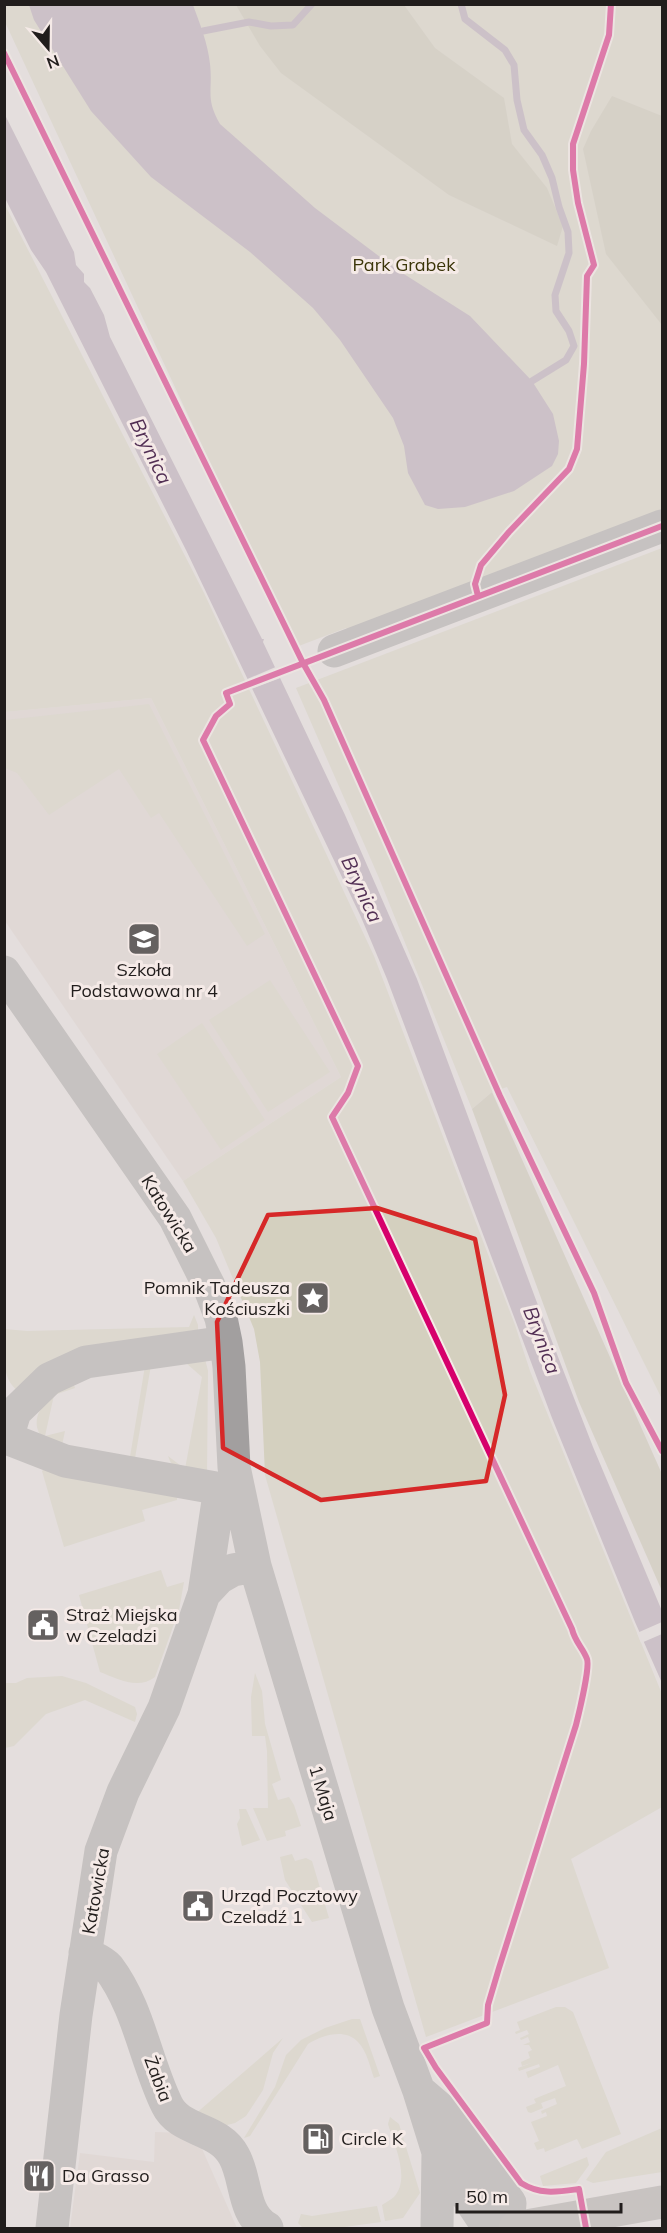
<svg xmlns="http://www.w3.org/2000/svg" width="667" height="2233" viewBox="0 0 667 2233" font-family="Mulish,sans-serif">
<rect width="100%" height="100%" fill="#e4dedd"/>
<path fill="#dcd0cd" d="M 151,698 L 341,1077 L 183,1181 L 5,921 L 4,712 Z
M 155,2132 L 186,2133 L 199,2142 L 237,2228 L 70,2228 L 80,2153 L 154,2162 Z"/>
<path fill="#d4d0bf" d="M 4,5 L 662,5 L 662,511 L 348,630 L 346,628 L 296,647 L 5,22 Z
M 4,203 L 204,593 L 374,956 L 515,1325 L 530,1371 L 662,1694 L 662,1807 L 571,1859 L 609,1968 L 426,2037 L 265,1475 L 260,1362 L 254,1329 L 216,1238 L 183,1181 L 341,1077 L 151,698 L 5,712 Z
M 662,548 L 662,1399 L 507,1087 L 492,1092 L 472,1109 L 379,878 L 296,688 Z
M 149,704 L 265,934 L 247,946 L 159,813 L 151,818 L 119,769 L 49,815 L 17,773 L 5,768 L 5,720 Z
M 270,980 L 330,1072 L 268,1112 L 209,1020 Z
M 202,1023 L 265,1120 L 221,1150 L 157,1054 Z
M 194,1315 L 198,1325 L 198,1330 L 17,1390 C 0,1377 5,1350 4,1329 L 27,1331 L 189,1327 Z
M 195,1355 L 204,1355 L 208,1371 L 207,1473 C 190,1478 174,1475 168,1456 L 185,1469 L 202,1377 L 186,1363 L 188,1358 Z
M 151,1365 L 134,1464 L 129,1463 L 145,1366 Z
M 68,1377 L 72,1379 L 75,1388 L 54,1395 L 45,1436 L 65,1431 L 61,1450 L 58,1454 L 41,1445 C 43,1437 39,1435 37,1427 C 35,1414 42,1407 50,1397 C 52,1395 51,1391 52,1389 C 55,1383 62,1380 68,1377 Z
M 46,1467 L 177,1497 L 177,1500 L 142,1510 L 145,1521 L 64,1547 L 42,1471 Z
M 161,1570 L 167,1587 L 184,1582 L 179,1610 L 155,1677 C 138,1690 118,1679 100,1672 L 79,1595 Z
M 255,1673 L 262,1691 L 265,1724 L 281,1780 L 272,1784 L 278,1800 L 289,1797 L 294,1805 L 301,1826 L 285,1831 L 286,1836 L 267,1841 L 253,1808 L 268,1808 L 267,1751 L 265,1736 L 252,1736 L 251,1697 Z
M 62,1676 L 86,1683 L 135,1707 L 137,1714 L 135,1722 L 85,1700 L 46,1714 L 14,1746 L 5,1748 L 5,1683 L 16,1683 L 27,1678 Z
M 239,1809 L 246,1809 L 260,1840 L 242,1846 L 237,1824 L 240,1818 Z
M 292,1854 L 295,1861 L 306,1858 L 312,1861 L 329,1918 L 312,1922 L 285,1880 L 280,1857 Z
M 556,2007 L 565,2007 L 573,2012 L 621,2134 L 582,2149 L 577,2139 L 545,2152 L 544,2148 L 537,2150 L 534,2143 L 539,2141 L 531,2122 L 547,2116 L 546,2112 L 542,2114 L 541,2111 L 557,2104 L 555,2098 L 541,2103 L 543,2108 L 531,2113 L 528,2112 L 526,2107 L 536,2103 L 534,2099 L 566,2086 L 558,2065 L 528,2078 L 526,2072 L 540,2067 L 539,2064 L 519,2071 L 518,2068 L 534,2062 L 522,2066 L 521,2062 L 530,2058 L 528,2052 L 532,2050 L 529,2045 L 523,2045 L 530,2042 L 528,2037 L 521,2040 L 520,2038 L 529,2034 L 527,2030 L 516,2034 L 515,2032 L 520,2030 L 517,2022 Z
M 352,2019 L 360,2019 L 380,2076 L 374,2078 C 370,2067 367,2051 358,2042 C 345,2028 322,2035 308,2044 L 250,2136 L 244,2138 L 275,2087 L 286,2055 L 301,2040 L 325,2028 Z
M 283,2038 L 273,2053 L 263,2090 L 246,2116 L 235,2123 L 223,2126 L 193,2116 Z
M 390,2117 L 399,2124 L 420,2193 L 403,2218 L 385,2221 L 382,2205 C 386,2202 391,2200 394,2197 C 411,2179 394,2144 388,2124 Z
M 662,2128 L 662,2172 L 593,2183 L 586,2180 L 606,2152 Z
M 587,2157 L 589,2165 L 576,2183 L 543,2186 L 540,2176 Z
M 377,2206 L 381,2222 L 337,2228 L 303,2228 L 298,2223 L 301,2214 L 312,2216 Z"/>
<path fill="#c6c1ae" d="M 236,5 L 404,5 L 435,48 L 504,98 L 512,144 L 547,188 L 563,226 L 557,246 L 449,195 L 281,73 L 260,46 Z
M 612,96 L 662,116 L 662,325 L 606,254 L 583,149 L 591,131 Z
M 492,1092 L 662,1474 L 662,1591 L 579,1402 L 472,1109 Z"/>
<path fill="#b09eaf" d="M 29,5 L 193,5 C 200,24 208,44 210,64 C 213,91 205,98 220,124 L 315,208 L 396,269 L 470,316 L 532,381 L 553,414 L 559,441 L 558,454 L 552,466 L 514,491 L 465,507 L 438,509 L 425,505 L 408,473 L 404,446 L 393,418 L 340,340 L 313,308 L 250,252 L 151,177 L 91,111 L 34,20 Z
M 4,113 L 74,252 L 76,265 L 84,274 L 84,282 L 90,288 L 104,315 L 110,337 L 262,639 L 264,639 L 263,642 L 345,815 L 417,979 L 536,1300 L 593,1447 L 662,1611 L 662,1683 L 635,1622 L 552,1418 L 387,979 L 361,917 L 186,550 L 46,272 L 31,250 L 5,198 Z"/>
<path fill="#e4dedd" d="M 278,666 L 283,677 L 249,690 L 245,680 Z
M 662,1622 L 662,1634 L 641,1643 L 637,1633 Z"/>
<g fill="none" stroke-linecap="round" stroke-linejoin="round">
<path stroke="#b09eaf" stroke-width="7" d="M 461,4 L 465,19 L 505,50 L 514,65 L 517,100 L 524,130 L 542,155 L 552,178 L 559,207 L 568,232 L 569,253 L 555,295 L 556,311 L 569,331 L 574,346 L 566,360 L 532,381
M 203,31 L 249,22 L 271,26 L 293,25 L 312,4"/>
<path stroke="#a29f9f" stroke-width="33" d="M 334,651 L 662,526
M 4,972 L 175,1218 L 209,1286 L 221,1318 L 226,1342 L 229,1367 L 234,1467 L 255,1566 L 388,2008 L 419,2091 L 438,2152 L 482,2218 L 505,2228
M 4,1437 L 65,1461 L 238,1492
M 7,1438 L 15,1412 L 49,1379 L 86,1362 L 226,1342
M 204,1594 L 220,1488
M 85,1953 C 92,1957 103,1961 108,1967 C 139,2008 145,2060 167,2105 C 180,2132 219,2127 234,2156 C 247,2179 242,2214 267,2228
M 423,2094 L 444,2112 L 510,2203 L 508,2228
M 52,2228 L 76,2015 L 101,1851 L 123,1792 L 164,1708 L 204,1594 L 219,1578 L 233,1570 L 255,1566
M 437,2228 L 438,2152"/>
<path stroke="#a6a2a1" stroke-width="33" d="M 515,2228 L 662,2202"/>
<g stroke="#f5eae7" stroke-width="10">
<path id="cycleway" d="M 4,53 L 303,663 L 324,700 L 500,1096 L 594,1293 L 626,1383 L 662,1451
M 478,596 L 475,584 L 481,565 L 509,532 L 569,469 L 577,449 L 584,364 L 587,276 L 594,265 L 578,203 L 573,170 L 573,144 L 609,35 L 611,4
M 586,2228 L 579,2189 C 557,2192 540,2195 521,2183 L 436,2068 L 424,2048 L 487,2023 L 488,2005 L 499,1968 L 576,1725 C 579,1713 590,1667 587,1659 C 583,1648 575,1642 572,1629 L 332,1117 L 348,1093 L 358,1066 L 203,740 L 216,716 L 230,704 L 226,693 L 662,526"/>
</g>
<use href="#cycleway" stroke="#d6006c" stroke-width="6"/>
</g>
<path d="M0 0H667V2233H0ZM 377,1208 L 475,1239 L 505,1395 L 486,1481 L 321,1500 L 223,1448 L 217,1322 L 268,1215 Z" fill="#e4dedd" fill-opacity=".55" fill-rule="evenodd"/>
<path fill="none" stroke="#d62828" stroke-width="4.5" stroke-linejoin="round" d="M 377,1208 L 475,1239 L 505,1395 L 486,1481 L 321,1500 L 223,1448 L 217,1322 L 268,1215 Z"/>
<defs>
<g id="school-square" transform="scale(1.725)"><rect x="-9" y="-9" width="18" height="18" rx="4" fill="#656160" stroke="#f5eae7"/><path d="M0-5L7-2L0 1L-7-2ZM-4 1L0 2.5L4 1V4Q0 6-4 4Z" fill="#fff"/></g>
<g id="sight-square" transform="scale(1.725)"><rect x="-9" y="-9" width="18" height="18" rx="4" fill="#656160" stroke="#f5eae7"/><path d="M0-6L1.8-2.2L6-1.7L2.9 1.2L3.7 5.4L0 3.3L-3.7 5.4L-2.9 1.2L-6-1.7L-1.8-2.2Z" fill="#fff"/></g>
<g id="civic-square" transform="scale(1.725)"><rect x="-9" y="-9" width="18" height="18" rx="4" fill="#656160" stroke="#f5eae7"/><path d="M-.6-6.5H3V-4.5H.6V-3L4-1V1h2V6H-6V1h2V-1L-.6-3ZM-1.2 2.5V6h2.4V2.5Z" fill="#fff"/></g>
<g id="fuel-square" transform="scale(1.725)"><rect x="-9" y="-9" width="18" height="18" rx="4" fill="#656160" stroke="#f5eae7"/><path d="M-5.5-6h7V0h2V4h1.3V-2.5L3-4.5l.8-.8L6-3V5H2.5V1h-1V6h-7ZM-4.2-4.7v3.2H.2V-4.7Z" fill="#fff"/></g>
<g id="restaurant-square" transform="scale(1.725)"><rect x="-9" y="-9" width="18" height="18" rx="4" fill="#656160" stroke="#f5eae7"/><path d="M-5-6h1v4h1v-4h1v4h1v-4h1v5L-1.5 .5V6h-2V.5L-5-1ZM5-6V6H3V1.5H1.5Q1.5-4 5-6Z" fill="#fff"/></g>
</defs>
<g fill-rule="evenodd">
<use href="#school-square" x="144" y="939"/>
<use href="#sight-square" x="313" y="1298"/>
<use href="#civic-square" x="43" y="1625"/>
<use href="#civic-square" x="198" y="1906"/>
<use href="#fuel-square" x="318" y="2139"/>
<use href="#restaurant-square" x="39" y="2176"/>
</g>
<g text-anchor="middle" stroke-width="6" stroke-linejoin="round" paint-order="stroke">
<g font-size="18" fill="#3a3408" stroke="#f5eae7">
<text x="404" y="271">Park Grabek</text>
</g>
<g font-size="18" fill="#211d1c" stroke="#f5eae7" text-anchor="start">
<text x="144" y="976" text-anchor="middle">Szkoła<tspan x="144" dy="21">Podstawowa nr 4</tspan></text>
<text x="290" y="1294" text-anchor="end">Pomnik Tadeusza<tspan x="290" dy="21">Kościuszki</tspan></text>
<text x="66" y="1621">Straż Miejska<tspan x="66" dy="21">w Czeladzi</tspan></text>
<text x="221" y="1902">Urząd Pocztowy<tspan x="221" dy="21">Czeladź 1</tspan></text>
<text x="341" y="2145">Circle K</text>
<text x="62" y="2182">Da Grasso</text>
</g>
<g font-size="18" fill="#211d1c" stroke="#f5eae7">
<text transform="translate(169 1214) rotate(58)" y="6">Katowicka</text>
<text transform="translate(323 1793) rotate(73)" y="6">1 Maja</text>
<text transform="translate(96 1891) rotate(-80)" y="6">Katowicka</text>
<text transform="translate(158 2079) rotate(69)" y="6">Żabia</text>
</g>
<g font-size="20" font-style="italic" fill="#522f54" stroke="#f5eae7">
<text transform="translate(151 451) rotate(64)" y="7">Brynica</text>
<text transform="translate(362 889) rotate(65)" y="7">Brynica</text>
<text transform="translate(542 1340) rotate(69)" y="7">Brynica</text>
</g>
</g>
<rect width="667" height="2233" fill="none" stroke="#211d1c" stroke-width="12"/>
<g transform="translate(48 48) rotate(160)" stroke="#f5eae7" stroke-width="4.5" paint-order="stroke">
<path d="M0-4.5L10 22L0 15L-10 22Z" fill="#211d1c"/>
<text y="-9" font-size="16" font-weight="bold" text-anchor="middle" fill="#211d1c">N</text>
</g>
<path d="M457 2203v9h164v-9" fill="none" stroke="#211d1c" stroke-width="3"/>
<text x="466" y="2203" font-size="18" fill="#211d1c" stroke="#f5eae7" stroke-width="4.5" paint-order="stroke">50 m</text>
</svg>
